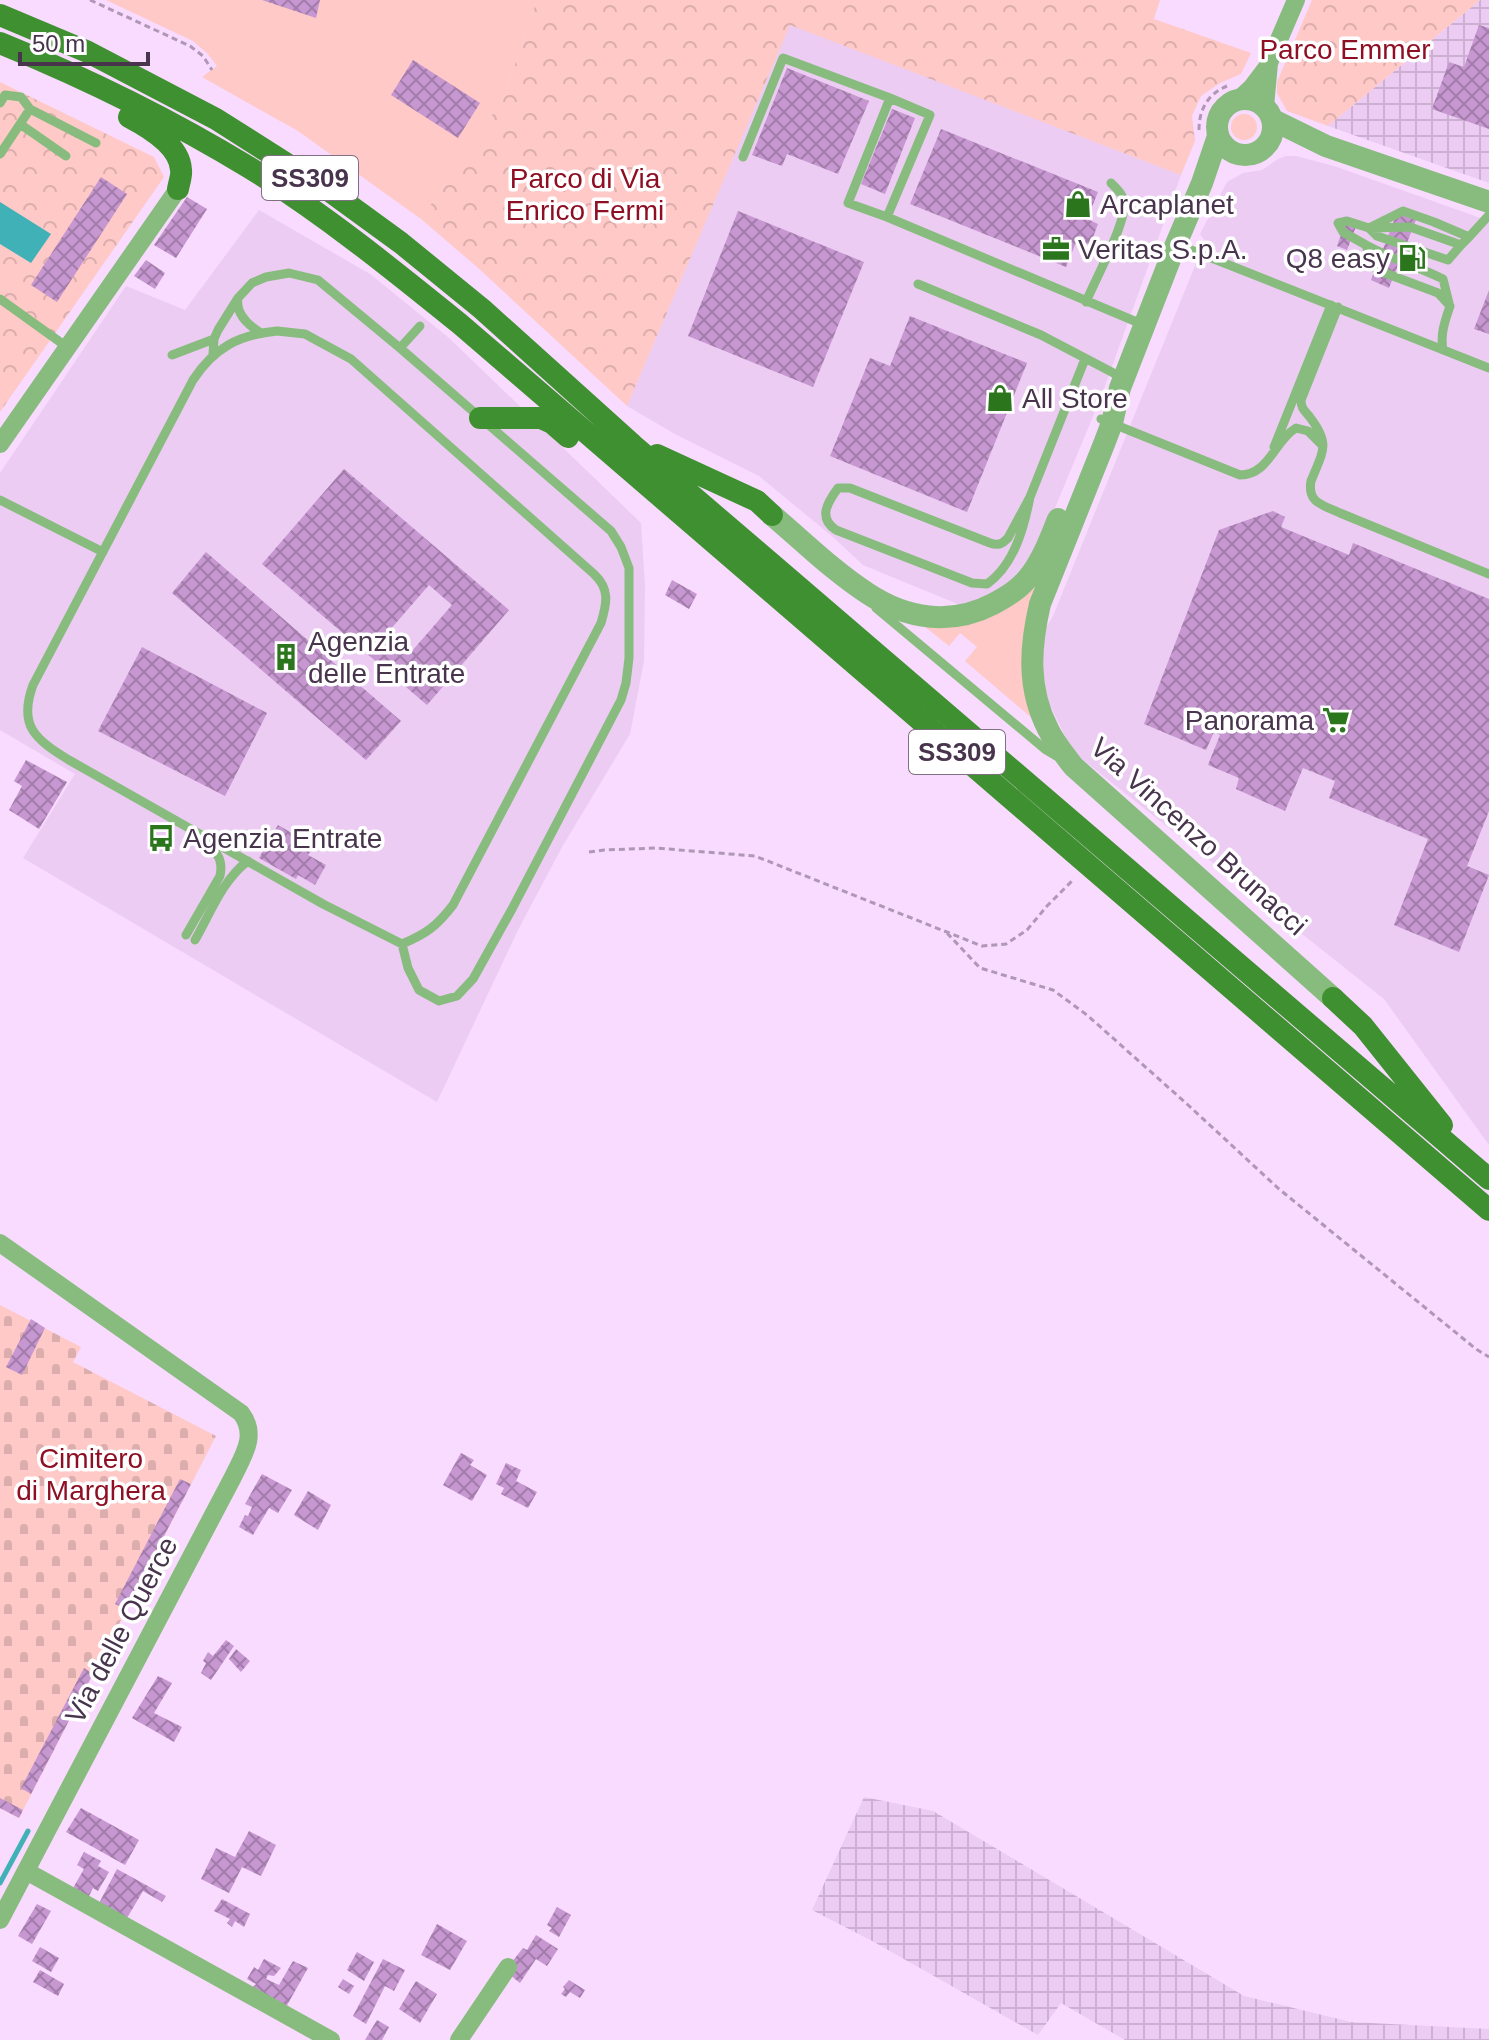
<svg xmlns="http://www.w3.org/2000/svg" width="1489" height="2040" viewBox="0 0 1489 2040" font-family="Helvetica,sans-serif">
<defs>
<pattern id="industrial-grid" width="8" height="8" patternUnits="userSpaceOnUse" patternTransform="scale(2)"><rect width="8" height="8" fill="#ecccf2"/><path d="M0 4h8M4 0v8" fill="none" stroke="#ccb0d1"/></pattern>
<pattern id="cemetery-stones" width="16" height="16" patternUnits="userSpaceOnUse" patternTransform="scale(2)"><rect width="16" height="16" fill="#fec9c7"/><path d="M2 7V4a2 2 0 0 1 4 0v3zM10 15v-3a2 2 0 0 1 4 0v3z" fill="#dbadad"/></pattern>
<pattern id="park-crowns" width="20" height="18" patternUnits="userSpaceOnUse" patternTransform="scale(2)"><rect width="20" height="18" fill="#fec9c7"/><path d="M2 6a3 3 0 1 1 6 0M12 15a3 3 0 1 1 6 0" fill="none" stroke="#dbadad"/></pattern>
<pattern id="building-cross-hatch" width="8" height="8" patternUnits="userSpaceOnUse" patternTransform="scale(2)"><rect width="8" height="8" fill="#c697d0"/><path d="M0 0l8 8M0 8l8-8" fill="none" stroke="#a37cab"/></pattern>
</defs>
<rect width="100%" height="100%" fill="#f8dbfe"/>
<path fill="#ecccf2" d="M 790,24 L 1181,175 L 1101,397 L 1040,544 L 1006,587 L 982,603 L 960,605 L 863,565 L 833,537 L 759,476 L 675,434 L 627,406 Z
M 1286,156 L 1296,156 L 1334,166 L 1489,221 L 1489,1145 L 1384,999 L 1072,751 L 1044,692 L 1041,636 L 1053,616 L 1205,241 L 1200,234 L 1227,182 L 1243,173 L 1262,170 L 1278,159 Z
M 259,210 L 370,274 L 449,338 L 641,523 L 645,587 L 644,661 L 630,734 L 562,847 L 518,930 L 437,1102 L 23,858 L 75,774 L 0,730 L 0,473 L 126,286 L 185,310 Z"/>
<path fill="url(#industrial-grid)" d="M 1480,0 L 1489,0 L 1489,183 L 1328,126 Z
M 864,1797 L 933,1811 L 1244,1996 L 1351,2022 L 1489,2029 L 1489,2040 L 1125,2040 L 1061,2003 L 1038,2035 L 874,1942 L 812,1910 Z"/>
<path fill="#fec9c7" d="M 106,0 L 537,0 L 503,99 L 421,219 L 298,131 L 202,77 L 217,66 L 207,53 L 193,41 Z
M1231 127a13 13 0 1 1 26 0a13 13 0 1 1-26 0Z
M 1037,580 L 1033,719 L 965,661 L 977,647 L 960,633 L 949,646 L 924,626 Z"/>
<path fill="url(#cemetery-stones)" d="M 0,1305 L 81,1347 L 73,1362 L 216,1436 L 19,1818 L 0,1808 Z"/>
<path fill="url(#park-crowns)" d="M 537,0 L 1160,0 L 1154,19 L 1251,53 L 1241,74 L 1220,83 L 1201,96 L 1192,116 L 1195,141 L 1181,175 L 790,25 L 627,406 L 477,267 L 421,219 L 503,99 Z
M 1312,0 L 1480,0 L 1328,126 L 1287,111 L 1277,93 L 1277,82 Z
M 0,82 L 154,157 L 164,177 L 0,412 Z"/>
<path fill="#40b1b7" d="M 0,202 L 51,234 L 31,263 L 0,244 Z"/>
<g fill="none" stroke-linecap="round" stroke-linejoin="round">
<path stroke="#40b1b7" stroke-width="5" d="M 0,1883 L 28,1831"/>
</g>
<path fill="url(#building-cross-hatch)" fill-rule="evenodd" d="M 262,0 L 320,0 L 316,18 Z
M 1479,25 L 1489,28 L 1489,129 L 1432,109 L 1449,62 L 1464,67 Z
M 413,60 L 480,103 L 458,138 L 391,95 Z
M 787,68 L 869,101 L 838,174 L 787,154 L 782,166 L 752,155 Z
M 892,109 L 915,118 L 885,194 L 861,184 Z
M 941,129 L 1098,192 L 1087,219 L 1098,224 L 1090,245 L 1077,240 L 1066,267 L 910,204 Z
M 101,177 L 127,194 L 57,302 L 31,285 Z
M 187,197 L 207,209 L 176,258 L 154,245 Z
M 1399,208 L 1418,215 L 1389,288 L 1371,280 Z
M 738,211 L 864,262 L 813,387 L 688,336 Z
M 1346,220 L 1357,224 L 1347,250 L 1337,246 Z
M 146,260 L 165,273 L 155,289 L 134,276 Z
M 1489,290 L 1489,334 L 1474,329 Z
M 910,316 L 1027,363 L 967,512 L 830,456 L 870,358 L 890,366 Z
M 344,469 L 509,610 L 427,705 L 262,564 ZM 429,585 L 452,605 L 412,651 L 389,631 Z
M 1273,511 L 1285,517 L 1281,527 L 1349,555 L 1353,543 L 1489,599 L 1489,811 L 1467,866 L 1489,875 L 1459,952 L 1394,925 L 1428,839 L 1329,798 L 1335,781 L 1303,768 L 1285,811 L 1236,789 L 1239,778 L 1208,765 L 1220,735 L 1214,732 L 1206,750 L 1144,724 L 1219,530 Z
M 206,552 L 401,721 L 366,760 L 172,593 Z
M 672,580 L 697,594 L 689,609 L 665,595 Z
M 142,647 L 267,713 L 225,796 L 98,731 Z
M 26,760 L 67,782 L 39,829 L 9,810 L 22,786 L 14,781 Z
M 278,825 L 314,846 L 308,855 L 326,865 L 315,885 L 298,875 L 296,879 L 259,858 Z
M 31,1319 L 45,1328 L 22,1375 L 6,1367 Z
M 461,1453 L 474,1460 L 470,1465 L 487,1475 L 472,1501 L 443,1485 Z
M 506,1463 L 521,1470 L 516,1481 L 537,1492 L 528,1508 L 501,1494 L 504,1488 L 496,1484 Z
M 262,1474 L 292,1490 L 278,1513 L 269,1508 L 253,1535 L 239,1527 L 245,1515 L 248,1516 L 252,1507 L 245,1504 Z
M 180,1479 L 191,1484 L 126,1609 L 115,1604 Z
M 308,1491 L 331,1505 L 318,1530 L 294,1515 Z
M 226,1640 L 234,1646 L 211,1680 L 201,1673 L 206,1663 L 203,1661 L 208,1652 L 213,1656 Z
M 236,1649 L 250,1661 L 241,1672 L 229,1659 Z
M 84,1668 L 93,1674 L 31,1794 L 21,1788 Z
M 158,1676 L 172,1683 L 154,1713 L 182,1727 L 174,1742 L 132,1718 Z
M 0,1798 L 23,1810 L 19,1818 L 0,1808 Z
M 81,1808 L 139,1840 L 125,1865 L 66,1832 Z
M 249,1831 L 276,1845 L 261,1876 L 242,1867 L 229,1893 L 201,1879 L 216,1848 L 235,1857 Z
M 84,1852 L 101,1861 L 98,1866 L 109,1872 L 98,1891 L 93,1888 L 88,1898 L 73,1888 L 84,1869 L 77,1865 Z
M 117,1869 L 166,1896 L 162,1902 L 143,1891 L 127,1918 L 96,1909 Z
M 222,1899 L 250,1914 L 244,1927 L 235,1921 L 232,1927 L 227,1923 L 230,1919 L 214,1911 Z
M 37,1904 L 51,1911 L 32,1944 L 18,1936 Z
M 557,1907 L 571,1915 L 559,1937 L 549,1931 L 552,1928 L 547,1925 Z
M 437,1924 L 467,1941 L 450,1970 L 421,1955 Z
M 536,1935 L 558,1949 L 547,1966 L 536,1959 L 520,1983 L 510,1975 L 511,1963 L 523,1948 L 527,1950 Z
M 40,1947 L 59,1958 L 51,1972 L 32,1961 Z
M 357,1952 L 374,1962 L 364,1981 L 347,1970 Z
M 264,1959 L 281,1968 L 274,1976 L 268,1975 L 266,1979 L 279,1985 L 293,1961 L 308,1968 L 286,2007 L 252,1988 L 256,1984 L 247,1979 L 254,1967 L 258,1970 Z
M 383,1959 L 405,1970 L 394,1991 L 385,1986 L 366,2024 L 353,2016 Z
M 40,1970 L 64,1984 L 58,1996 L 33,1982 Z
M 343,1979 L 354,1986 L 349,1994 L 338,1987 Z
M 569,1980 L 585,1990 L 580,1998 L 570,1992 L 566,1997 L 561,1994 L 565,1989 L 563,1987 Z
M 416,1981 L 437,1994 L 420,2023 L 399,2009 Z
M 377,2020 L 389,2027 L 382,2040 L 365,2040 Z"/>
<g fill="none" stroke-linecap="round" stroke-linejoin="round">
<path stroke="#b097b5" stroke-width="3" stroke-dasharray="6 4" stroke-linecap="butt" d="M 90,0 L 190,46 L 203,56 L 212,70
M 1199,130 C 1199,109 1208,94 1227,86
M 589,852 L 604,850 L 655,848 L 755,856 L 982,946 L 1006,944 L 1027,930 L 1047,906 L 1074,879
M 947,933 L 980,968 L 1053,990 L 1087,1015 L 1187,1104 L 1279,1189 L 1476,1349 L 1489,1357"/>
<path stroke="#88bc7f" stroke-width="9" d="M 0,103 L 5,95 L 21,97 L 30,109 L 96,143
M 20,124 L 66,156
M 0,154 L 30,109
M 743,157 L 783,58 L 890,98 L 848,203 L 887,217 L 1144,325
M 887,217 L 930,115 L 890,98
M 1369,228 L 1377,236 L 1448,260 L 1461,245
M 1371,228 L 1410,227 L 1461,245 L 1469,237
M 1176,244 L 1489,368
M 1366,245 C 1391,259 1417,266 1443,279 L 1449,303
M 918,284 L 1041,335 L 1123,378
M 238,298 C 235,314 248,325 261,333
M 0,299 L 67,347
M 1086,302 C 1095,280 1125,225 1124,205 C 1124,195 1118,190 1111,183
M 1338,307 L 1301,400 C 1301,408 1304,410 1309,416 C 1331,444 1323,451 1311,481 C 1307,503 1323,505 1340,513 L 1489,574
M 277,331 L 305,334 L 351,359 L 594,574 C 610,589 607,603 601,623 L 453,905 C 437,926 426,934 402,944 L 323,904 L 69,760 C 35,739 18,726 33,685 L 193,380 C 214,348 238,335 277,331 Z
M 400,348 L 420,326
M 1443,350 C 1440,334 1445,321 1450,306 L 1438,293 L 1377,270 L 1370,258 L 1366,245 L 1343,232 L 1338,223 L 1347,221 L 1369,228 L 1403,211 L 1434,222 L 1469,237 L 1489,215
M 213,354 L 214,339 L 218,330 L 238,298 L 252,283 L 266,277 L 289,273 L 318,280 L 400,348 L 611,531 L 621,547 L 629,568 L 629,658 L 626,683 L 621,700 L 512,909 L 473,979 L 457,996 L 439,1001 L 419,990 L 408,968 L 402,944
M 172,355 L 214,339
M 1101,419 L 1240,475 C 1269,475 1274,441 1296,428 L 1308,431 L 1323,446
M 1274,447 L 1331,305
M 1030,497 C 1024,528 1014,565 987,584 L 972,583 L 836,530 C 818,518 827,503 838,488 L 850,488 L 990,543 C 998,546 1002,544 1008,538 L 1030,497 L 1085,359
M 0,500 L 103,552
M 876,608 L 1046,750 L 1056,756
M 186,935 L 220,876 C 224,857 215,850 200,840
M 195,940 C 210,914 223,879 248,861"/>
<path stroke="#88bc7f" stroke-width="18" d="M 1239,99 L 1252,87 L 1268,66
M 1265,107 L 1269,63 L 1296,0
M 0,444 L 178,189
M 0,1243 L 241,1413 C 258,1435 243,1456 233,1477 L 0,1920
M 26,1871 L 331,2040
M 459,2040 L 508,1967"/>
<path stroke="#88bc7f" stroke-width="22" d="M1217 127a28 28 0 1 1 56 0a28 28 0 1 1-56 0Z
M 1273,120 L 1326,146 L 1489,202
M 1218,136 L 1202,183 L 1176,244 L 1120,388 L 1112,423 L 1104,444 L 1040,604 C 1030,647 1027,688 1048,729 C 1054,742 1064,754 1073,766 L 1333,998
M 772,515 C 803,541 833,571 867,593 C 906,619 951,626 993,604 C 1008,596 1021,588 1031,574 C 1043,558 1051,537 1058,519"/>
<path stroke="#3f9030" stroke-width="22" d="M 0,15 L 88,52 L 216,119 L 331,192 L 401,243 L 482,309 L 633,445 L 1489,1179
M 0,43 C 86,78 171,120 250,168 C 324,214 392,269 460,324 L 1489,1210
M 129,117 C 148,127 180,145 181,170 C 182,175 179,183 178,189
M 480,418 L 541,418 L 552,423 L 568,437
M 657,455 L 757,501 L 772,515
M 1333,998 L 1363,1026 L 1442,1125"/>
</g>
<defs>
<g id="shop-bare" transform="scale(2.16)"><path d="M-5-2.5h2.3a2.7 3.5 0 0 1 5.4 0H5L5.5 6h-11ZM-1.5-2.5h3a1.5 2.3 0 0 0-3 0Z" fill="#2b761c" stroke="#fff" stroke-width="2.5" paint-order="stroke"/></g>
<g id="office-bare" transform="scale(2.16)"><path d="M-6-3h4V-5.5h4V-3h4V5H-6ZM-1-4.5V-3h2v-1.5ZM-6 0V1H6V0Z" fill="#2b761c" stroke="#fff" stroke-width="2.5" paint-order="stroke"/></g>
<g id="fuel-bare" transform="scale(2.16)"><path d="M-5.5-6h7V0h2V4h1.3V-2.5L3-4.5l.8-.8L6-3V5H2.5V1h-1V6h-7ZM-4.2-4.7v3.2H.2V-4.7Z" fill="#2b761c" stroke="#fff" stroke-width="2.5" paint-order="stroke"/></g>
<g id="building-bare" transform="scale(2.16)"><path d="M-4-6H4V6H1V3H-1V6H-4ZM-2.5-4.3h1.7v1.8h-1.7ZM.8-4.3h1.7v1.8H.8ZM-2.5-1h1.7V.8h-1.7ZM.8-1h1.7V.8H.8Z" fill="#2b761c" stroke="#fff" stroke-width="2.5" paint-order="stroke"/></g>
<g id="supermarket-bare" transform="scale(2.16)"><path d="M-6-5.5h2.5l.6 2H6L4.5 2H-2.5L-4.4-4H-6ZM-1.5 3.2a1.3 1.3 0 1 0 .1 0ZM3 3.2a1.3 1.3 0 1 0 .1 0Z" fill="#2b761c" stroke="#fff" stroke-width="2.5" paint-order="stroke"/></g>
<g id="bus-bare" transform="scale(2.16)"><path d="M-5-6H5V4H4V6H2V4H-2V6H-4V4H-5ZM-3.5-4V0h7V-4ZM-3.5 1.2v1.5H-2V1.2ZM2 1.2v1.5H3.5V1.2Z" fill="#2b761c" stroke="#fff" stroke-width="2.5" paint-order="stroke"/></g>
</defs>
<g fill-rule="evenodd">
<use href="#shop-bare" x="1078" y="204"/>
<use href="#office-bare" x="1056" y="249"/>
<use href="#fuel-bare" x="1412" y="258"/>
<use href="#shop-bare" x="1000" y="398"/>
<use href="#building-bare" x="286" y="657"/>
<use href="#supermarket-bare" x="1336" y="720"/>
<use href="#bus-bare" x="161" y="838"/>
</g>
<g text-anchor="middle" stroke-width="7" stroke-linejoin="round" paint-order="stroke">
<g fill="#fff" stroke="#7f7182" stroke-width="2">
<rect x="262" y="156" width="96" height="44" rx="6"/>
<rect x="909" y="730" width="96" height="44" rx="6"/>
</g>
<g font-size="26" font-weight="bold" fill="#48344c">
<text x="310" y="187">SS309</text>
<text x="957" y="761">SS309</text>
</g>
<g font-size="28" fill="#8e0f23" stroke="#fff">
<text x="1345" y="59">Parco Emmer</text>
<text x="585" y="188">Parco di Via<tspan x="585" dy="32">Enrico Fermi</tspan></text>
<text x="91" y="1468">Cimitero<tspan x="91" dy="32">di Marghera</tspan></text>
</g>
<g font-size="28" fill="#48344c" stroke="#fff" text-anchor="start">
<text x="1100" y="214">Arcaplanet</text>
<text x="1078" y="259">Veritas S.p.A.</text>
<text x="1390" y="268" text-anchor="end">Q8 easy</text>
<text x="1022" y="408">All Store</text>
<text x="308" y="651">Agenzia<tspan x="308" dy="32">delle Entrate</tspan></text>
<text x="1314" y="730" text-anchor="end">Panorama</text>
<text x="183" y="848">Agenzia Entrate</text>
</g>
<g font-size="28" fill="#48344c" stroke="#fff">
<text transform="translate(1199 836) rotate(42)" y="10">Via Vincenzo Brunacci</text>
<text transform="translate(121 1630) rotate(-62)" y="10">Via delle Querce</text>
</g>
</g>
<path d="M20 52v12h128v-12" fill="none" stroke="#48344c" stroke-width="4"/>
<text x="32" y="52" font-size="24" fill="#48344c" stroke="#ffffff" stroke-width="6" paint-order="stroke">50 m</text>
</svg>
